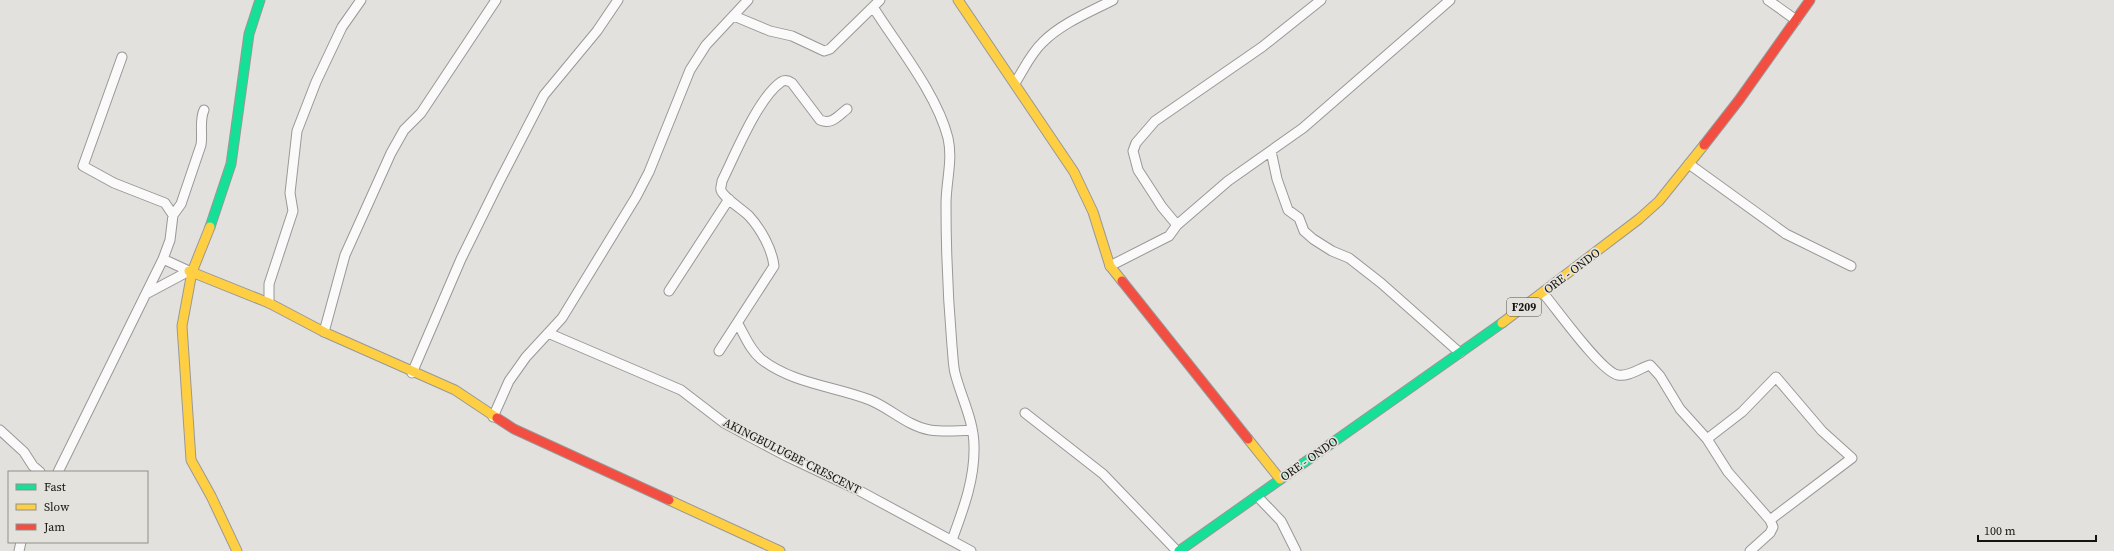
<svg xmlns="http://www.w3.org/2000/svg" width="2114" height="551" viewBox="0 0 2114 551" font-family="'Source Serif 4',serif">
<rect width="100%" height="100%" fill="#e2e1de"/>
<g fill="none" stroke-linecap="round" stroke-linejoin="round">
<g stroke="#999896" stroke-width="11">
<path id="street" d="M 1768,0 L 1796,20
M 873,7 C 897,45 937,94 948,138 C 953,160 946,182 946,204 C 946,252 948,299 952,346 C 953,355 953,365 955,373 C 961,397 974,421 974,446 C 975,479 963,510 952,540
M 734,16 L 770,31 L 792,36 L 824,51 L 830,49 L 880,0
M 1015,83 C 1024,69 1031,53 1043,42 C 1062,23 1090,12 1113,0
M 1271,151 L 1277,179 L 1288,210 L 1299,218 L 1304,231 L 1313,239 L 1332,251 L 1349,258 L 1381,283 L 1460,353
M 1689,164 L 1786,234 L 1851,266
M 173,215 L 181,204 L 201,145 C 203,134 199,121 204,110
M 1177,225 L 1162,207 L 1138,170 L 1133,151 L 1136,143 L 1155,121 L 1262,47 L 1321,0
M 1110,266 L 1169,236 L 1177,225 L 1228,181 L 1303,128 L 1450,0
M 669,291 L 729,199
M 1543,293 C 1556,308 1601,372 1618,375 C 1629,377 1640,368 1650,365 L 1660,376 L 1680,409 L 1707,439 L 1728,472 L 1770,520 L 1773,527 L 1770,533 L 1750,551
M 146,294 L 189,271 L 163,259
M 269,303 L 269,284 L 293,211 L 290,193 L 297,131 L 316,82 L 342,27 L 361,0
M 738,324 C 745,336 750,350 761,359 C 793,384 834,386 870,400 C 890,408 907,426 930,430 C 944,432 958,431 972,430
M 324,332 L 345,255 L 391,153 L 404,130 L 421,113 L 496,0
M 548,333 L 681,390 L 724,423 L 786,456 L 858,490 L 971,551
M 719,351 L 774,266 C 772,249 761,229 749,216 C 743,210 723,197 721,190 C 720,188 722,184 722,181 C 735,155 758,98 781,82 C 785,79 789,81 792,83 L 820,120 C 832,125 838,116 847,109
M 412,373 L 461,259 L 498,184 L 544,95 L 597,31 L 618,0
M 1025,413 L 1103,474 L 1177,551
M 493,417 L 509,381 L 526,357 L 562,318 L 636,197 L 649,172 L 690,70 L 706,45 L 748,0
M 0,430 L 24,452 L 33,466 L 40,472
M 1707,439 L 1742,412 L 1776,377 L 1822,431 L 1852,458 L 1770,520
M 58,472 L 163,259 L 170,240 L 173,215 L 165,203 L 114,183 L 83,166 L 122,57
M 1257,496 L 1281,521 L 1296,551
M 19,551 L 21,542"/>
</g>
<g stroke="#999896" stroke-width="11">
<path id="fast" d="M 210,227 L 231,164 L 249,34 L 260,0
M 1179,551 L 1502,323"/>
</g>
<g stroke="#999896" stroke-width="11">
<path id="slow" d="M 958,0 L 1074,172 L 1093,212 L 1110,266 L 1122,281
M 210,227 L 192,272 L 182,326 L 191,460 L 211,496 L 237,551
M 189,271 L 269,303 L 324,332 L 455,390 L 497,418
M 1502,323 L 1639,219 L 1659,201 L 1704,145
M 1248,439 L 1280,479
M 669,500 L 780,551"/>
</g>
<g stroke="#999896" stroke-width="11">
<path id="jam" d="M 1704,145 L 1739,100 L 1810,0
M 1122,281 L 1248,439
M 497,418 L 514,429 L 669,500"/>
</g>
<use href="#street" stroke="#fbfafa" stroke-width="9"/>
<use href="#fast" stroke="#16e098" stroke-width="9"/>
<use href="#slow" stroke="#ffcf43" stroke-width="9"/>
<use href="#jam" stroke="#f24e42" stroke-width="9"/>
</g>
<g text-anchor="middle" stroke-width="3.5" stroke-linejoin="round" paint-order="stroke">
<rect fill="#e4e2dc" stroke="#52514e" stroke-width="1" x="1507" y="298" width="34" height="18" rx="3"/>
<g font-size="11" font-weight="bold" fill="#141311">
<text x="1524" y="311">F209</text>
</g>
<g font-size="12" fill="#141311" stroke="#e4e2dc">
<text transform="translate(1572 271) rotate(-37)" y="4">ORE - ONDO</text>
<text transform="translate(792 456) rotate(27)" y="4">AKINGBULUGBE CRESCENT</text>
<text transform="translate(1309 459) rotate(-35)" y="4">ORE - ONDO</text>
</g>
</g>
<rect x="8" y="471" width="140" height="72" fill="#e4e2dc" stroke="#918f8b"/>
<rect x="16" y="484" width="20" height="6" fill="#16e098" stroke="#918f8b"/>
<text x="44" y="491" font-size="12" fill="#141311">Fast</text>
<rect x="16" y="504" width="20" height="6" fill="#ffcf43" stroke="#918f8b"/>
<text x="44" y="511" font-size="12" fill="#141311">Slow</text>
<rect x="16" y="524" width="20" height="6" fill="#f24e42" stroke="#918f8b"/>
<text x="44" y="531" font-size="12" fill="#141311">Jam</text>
<path d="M1978 535v6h118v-6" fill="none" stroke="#141311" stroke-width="2"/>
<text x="1984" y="535" font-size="12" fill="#141311" stroke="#e4e2dc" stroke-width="3" paint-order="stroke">100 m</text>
</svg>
